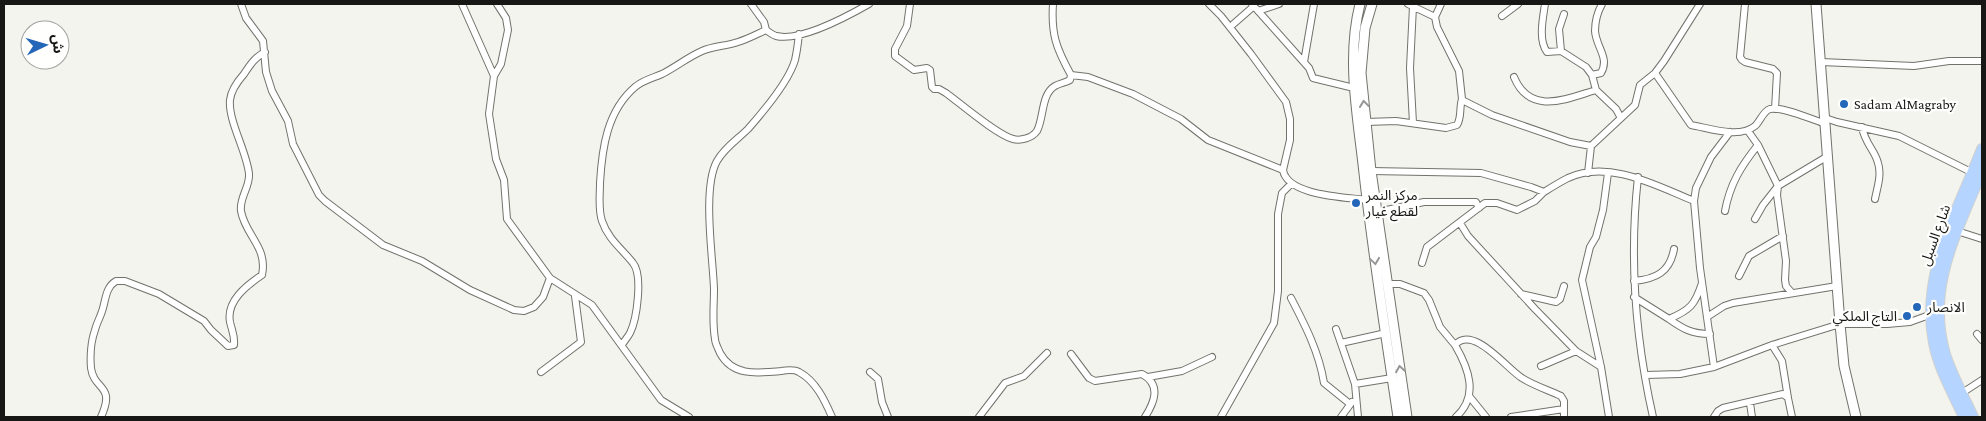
<svg xmlns="http://www.w3.org/2000/svg" width="1986" height="421" viewBox="0 0 1986 421" font-family="'Crimson Pro','Noto Sans Arabic',serif">
<rect width="100%" height="100%" fill="#f4f4ee"/>
<g fill="none" stroke-linecap="round" stroke-linejoin="round">
<g stroke="#72726d" stroke-width="8">
<path id="street" d="M 241,4 L 246,18 L 263,41 L 266,72 L 272,91 L 288,121 L 293,144 L 319,195 L 325,201 L 383,245 L 422,261 L 470,290 L 514,310 L 524,311 L 534,307 L 543,297 L 550,278
M 462,4 L 494,76
M 497,4 L 506,18 L 508,30 L 501,64 L 494,76 L 489,114 L 496,159 L 504,180 L 507,219 L 550,278 L 592,305 L 661,400 L 689,417
M 910,4 L 907,26 L 895,49 L 895,56 L 914,70 L 927,68 L 930,70 L 932,87 L 934,89 L 939,89 L 946,93 C 961,104 997,135 1013,139 C 1021,141 1032,138 1037,131 C 1044,118 1041,94 1055,86 C 1060,83 1065,83 1070,80 L 1071,75
M 1053,4 C 1051,34 1056,48 1071,75
M 1209,4 L 1221,16 L 1251,54 L 1286,102 L 1290,119 L 1290,140 L 1283,170
M 1252,4 L 1309,68 L 1313,78 L 1354,88
M 1408,4 L 1435,17 L 1437,27 L 1459,71 L 1462,99 L 1464,101 L 1492,115 L 1570,142 L 1591,146 L 1635,105 L 1640,85 L 1655,73 L 1664,61 L 1700,4
M 1545,4 C 1543,18 1538,40 1547,52 L 1561,51 L 1586,67 L 1592,75 L 1596,90 L 1616,109 L 1621,118
M 1745,4 L 1740,57 L 1742,60 L 1745,62 L 1773,69 L 1777,73 L 1775,109
M 1413,6 L 1410,68 L 1413,123
M 1258,11 L 1279,4
M 1502,16 L 1518,4
M 1435,17 L 1441,4
M 1230,27 L 1254,6
M 766,30 C 769,32 773,35 776,36 C 801,42 848,16 869,4
M 799,34 C 798,43 797,52 795,60 C 789,81 763,112 748,129 C 737,140 725,147 717,161 C 702,188 713,258 714,289 C 714,306 712,322 715,339 C 715,343 718,348 720,353 C 733,377 758,373 781,371 C 787,370 794,369 799,372 C 816,381 825,401 832,417
M 1561,51 L 1559,29 L 1564,14
M 1304,62 L 1314,4
M 1821,62 L 1914,66 L 1949,61 L 1982,61
M 1655,73 L 1691,125 C 1709,128 1739,139 1755,126 C 1760,122 1763,111 1770,109 C 1782,106 1813,120 1826,124
M 1071,75 L 1088,77 L 1133,94 L 1181,119 L 1208,140 L 1283,170 C 1287,196 1346,197 1367,200
M 1592,75 L 1601,73 C 1610,58 1596,47 1595,31 C 1595,21 1597,13 1602,4
M 1514,77 C 1530,116 1566,99 1596,90
M 1825,118 L 1837,122 L 1899,136 L 1973,173
M 1366,122 L 1396,121 L 1446,128 L 1457,125 C 1462,117 1459,108 1462,99
M 1862,127 C 1865,144 1875,150 1878,163 C 1882,175 1877,188 1875,199
M 1748,131 L 1758,145 L 1778,186 L 1763,205 L 1755,219
M 1371,171 L 1481,173 L 1531,187 L 1544,192 C 1552,187 1560,182 1568,178 C 1609,159 1657,186 1694,201
M 1588,173 L 1591,146
M 1608,173 L 1603,210 L 1596,237 L 1590,247 L 1582,280 L 1601,367 L 1609,417
M 1638,177 C 1629,258 1635,337 1653,417
M 1725,211 C 1730,184 1741,166 1758,145
M 1377,212 L 1424,202 L 1476,202 L 1479,208
M 1460,223 L 1468,236 L 1535,309 L 1576,351 L 1601,367
M 1957,231 L 1982,239
M 1422,263 L 1427,247 L 1485,203 L 1497,203 L 1517,210 L 1535,201 L 1544,192
M 1739,276 L 1749,256 L 1783,236
M 1634,281 C 1656,279 1670,272 1674,249
M 1387,284 L 1400,284 L 1424,293 L 1429,300 L 1440,327 L 1455,345
M 1792,293 L 1786,286 L 1785,280 L 1786,261 L 1777,195 L 1778,186 L 1828,156
M 1521,294 L 1556,302 L 1560,299 L 1564,286
M 1634,297 L 1669,319 C 1690,310 1695,305 1702,283
M 1291,298 C 1305,325 1319,352 1324,383 L 1350,404
M 1707,317 L 1724,306 L 1733,303 L 1837,286
M 1669,319 C 1683,329 1692,334 1710,334
M 1336,329 L 1355,384 L 1358,417
M 1977,334 L 1982,340
M 1341,343 L 1386,333
M 622,345 C 624,341 628,337 630,333 C 637,319 643,275 633,263 C 622,249 608,239 602,221 C 598,209 600,195 600,183 C 602,148 607,111 635,87 C 643,80 653,78 662,74 C 676,67 688,57 702,51 C 713,46 727,46 738,42 C 748,39 757,34 766,30 L 764,22 L 751,4
M 1772,345 L 1782,361 L 1788,398
M 1071,354 L 1089,378 L 1095,381 L 1142,374 C 1162,385 1154,403 1145,417
M 1541,366 L 1576,351
M 1714,367 L 1700,268 L 1694,201 L 1696,188 L 1711,157 L 1730,132
M 541,372 L 581,342 L 575,296
M 870,372 L 878,379 L 882,402 L 888,417
M 1646,375 L 1680,374 L 1714,367 L 1772,345 L 1840,324 L 1887,324 L 1910,322 L 1932,314
M 1148,377 L 1182,371 L 1212,357
M 1355,384 L 1392,378
M 1962,393 L 1982,380
M 1469,396 L 1486,417
M 1750,403 L 1752,417
M 101,417 C 116,384 94,391 91,368 C 90,357 91,341 95,330 C 97,322 101,316 103,308 C 106,298 106,287 116,281 L 125,281 L 159,294 L 204,321 L 211,330 L 228,346 L 234,345 C 235,336 232,331 230,322 C 226,301 247,285 262,275 C 268,247 245,235 241,211 C 239,198 250,187 249,174 C 247,152 228,121 230,100 C 231,90 237,82 244,74 C 250,65 255,57 265,52
M 979,417 L 1005,383 L 1024,376 L 1047,353
M 1221,417 L 1274,323 L 1278,291 L 1278,214 L 1282,193 L 1291,184
M 1341,417 L 1352,402
M 1456,417 C 1479,396 1469,369 1455,345 C 1473,324 1507,369 1522,378 C 1533,385 1548,390 1561,396 L 1564,401 L 1564,417
M 1511,417 L 1564,409
M 1714,417 L 1718,411 L 1723,408 L 1783,394 L 1788,398 L 1792,417"/>
</g>
<g stroke="#72726d" stroke-width="11">
<path id="secondary" d="M 1360,4 C 1346,59 1358,117 1364,173 C 1373,255 1386,336 1398,417
M 1372,4 L 1365,28 L 1361,73 L 1371,171 L 1407,417
M 1816,4 L 1840,324 L 1844,366 L 1856,417"/>
</g>
<g stroke="#d1d1d0" stroke-width="12">
<path id="primary" d="M 1964,417 C 1953,393 1939,369 1934,343 C 1920,274 1958,211 1982,149
M 1973,417 C 1964,397 1952,376 1945,354 C 1925,286 1958,231 1982,170"/>
</g>
<use href="#street" stroke="#fff" stroke-width="6"/>
<use href="#secondary" stroke="#fff" stroke-width="9"/>
<use href="#primary" stroke="#b5d4ff" stroke-width="10"/>
</g>
<defs><path id="oneway-chevron" d="M-2-3.5L2.5 0L-2 3.5" fill="none" stroke-width="1.6" stroke-linecap="round" stroke-linejoin="round" transform="scale(1.25)"/></defs>
<g stroke="#979796">
<use href="#oneway-chevron" transform="translate(1364 104) rotate(-96)"/>
<use href="#oneway-chevron" transform="translate(1375 261) rotate(82)"/>
<use href="#oneway-chevron" transform="translate(1400 369) rotate(-99)"/>
</g>
<g fill="#2466b7" stroke="#fffffe" stroke-width="2">
<circle cx="1844" cy="104" r="5"/>
<circle cx="1356" cy="203" r="5"/>
<circle cx="1917" cy="307" r="5"/>
<circle cx="1907" cy="316" r="5"/>
</g>
<g text-anchor="middle" stroke-width="4.5" stroke-linejoin="round" paint-order="stroke">
<g font-size="14" fill="#171715" stroke="#fffffe" text-anchor="start">
<text x="1854" y="109">Sadam AlMagraby</text>
<text x="1366" y="200">مركز النمر<tspan x="1366" dy="16">لقطع غيار</tspan></text>
<text x="1927" y="312">الانصار</text>
<text x="1897" y="321" text-anchor="end">التاج الملكي</text>
</g>
<g font-size="14" fill="#171715" stroke="#fffffe">
<text transform="translate(1935 235) rotate(-70)" y="5">شارع السبل</text>
</g>
</g>
<rect width="1986" height="421" fill="none" stroke="#171715" stroke-width="10"/>
<g transform="translate(45 45) rotate(85)"><circle r="24" fill="#fffffe" stroke="#a2a2a1"/>
<path d="M0-4L9 19L0 12L-9 19Z" fill="#2466b7"/>
<text y="-8" font-size="14" font-weight="bold" text-anchor="middle" fill="#171715">ش</text>
</g>
</svg>
